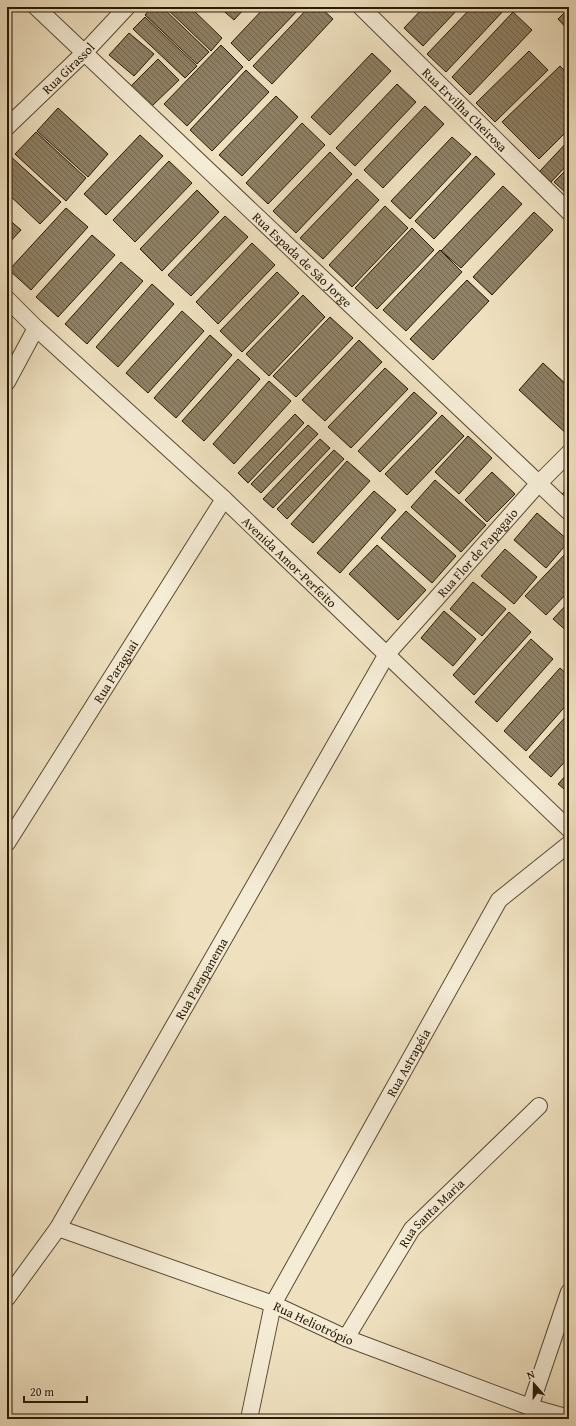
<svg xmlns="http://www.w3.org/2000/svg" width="576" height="1426" viewBox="0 0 576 1426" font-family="'Gentium Book Plus',serif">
<defs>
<pattern id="building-back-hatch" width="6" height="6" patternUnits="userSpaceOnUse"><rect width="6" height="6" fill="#8f8165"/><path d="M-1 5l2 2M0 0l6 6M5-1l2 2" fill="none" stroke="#756951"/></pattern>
</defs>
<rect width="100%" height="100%" fill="#efe1c0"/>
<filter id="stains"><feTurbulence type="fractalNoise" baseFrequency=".005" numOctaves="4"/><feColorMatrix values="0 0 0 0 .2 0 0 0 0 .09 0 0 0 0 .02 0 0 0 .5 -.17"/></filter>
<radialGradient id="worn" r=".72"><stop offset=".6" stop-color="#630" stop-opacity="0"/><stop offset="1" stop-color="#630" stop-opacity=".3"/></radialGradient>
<path fill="url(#building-back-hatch)" stroke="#281903" d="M 152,7 L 162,7 L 209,52 L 197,64 L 145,15 Z
M 165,7 L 190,7 L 222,38 L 211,51 Z
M 219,7 L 246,7 L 234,20 Z
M 265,7 L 301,7 L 249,61 L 231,43 Z
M 309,7 L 320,7 L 333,19 L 272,84 L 253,66 Z
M 424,7 L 460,7 L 423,46 L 404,28 Z
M 472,7 L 507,7 L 446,72 L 427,54 Z
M 569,8 L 569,31 L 558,19 Z
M 513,12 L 532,30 L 470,95 L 452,77 Z
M 145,17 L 197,66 L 185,78 L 133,29 Z
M 129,33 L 154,54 L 134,76 L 109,55 Z
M 221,45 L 243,67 L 187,126 L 164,104 Z
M 529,51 L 548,70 L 495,122 L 476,103 Z
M 372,53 L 391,71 L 330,135 L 311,117 Z
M 158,59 L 179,80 L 152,106 L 131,86 Z
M 560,66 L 569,75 L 569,129 L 539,159 L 502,122 Z
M 246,70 L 269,92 L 212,151 L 190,130 Z
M 397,84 L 416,102 L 355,166 L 336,148 Z
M 276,96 L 298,117 L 242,176 L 219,155 Z
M 425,106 L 444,124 L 383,188 L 364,170 Z
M 58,108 L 108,154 L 88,177 L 37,131 Z
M 302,123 L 325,145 L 268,204 L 246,183 Z
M 36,132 L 86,178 L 66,201 L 15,154 Z
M 140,135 L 163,156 L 106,215 L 84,194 Z
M 452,137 L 471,154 L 410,219 L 391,201 Z
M 569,140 L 569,163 L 551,182 L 540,171 Z
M 330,152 L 352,174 L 296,233 L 273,211 Z
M 10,156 L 61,202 L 40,224 L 7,193 L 7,159 Z
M 476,156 L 495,174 L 434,239 L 415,221 Z
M 169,161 L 192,183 L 135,242 L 113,220 Z
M 569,167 L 569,190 L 566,193 L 554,182 Z
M 357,179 L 379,200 L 323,259 L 300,238 Z
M 503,186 L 522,204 L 461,268 L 441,251 Z
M 197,190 L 219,212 L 162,271 L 140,249 Z
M 385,206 L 408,228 L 352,287 L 329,265 Z
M 66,208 L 88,227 L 31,290 L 9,270 Z
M 534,212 L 553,230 L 492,295 L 473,277 Z
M 225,216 L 248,237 L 191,296 L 168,275 Z
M 7,218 L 21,230 L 7,245 Z
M 412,228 L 434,250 L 377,309 L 355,288 Z
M 92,235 L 115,255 L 58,317 L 36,297 Z
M 252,243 L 275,265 L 218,324 L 196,302 Z
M 440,250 L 462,272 L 406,331 L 383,310 Z
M 121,262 L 143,281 L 87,344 L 65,324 Z
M 277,272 L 299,293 L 242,352 L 220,331 Z
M 467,280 L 489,301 L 433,360 L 410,339 Z
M 152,284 L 174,304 L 118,367 L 96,347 Z
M 303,295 L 325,317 L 269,376 L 246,354 Z
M 182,311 L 204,331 L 148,393 L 126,373 Z
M 330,317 L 353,338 L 296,397 L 273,376 Z
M 210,335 L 232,355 L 176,418 L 154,398 Z
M 359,340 L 382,362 L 325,421 L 302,400 Z
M 238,359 L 260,379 L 204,441 L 182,421 Z
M 543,363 L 569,387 L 569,436 L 519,390 Z
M 385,368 L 408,389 L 351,448 L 328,427 Z
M 269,381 L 291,401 L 234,464 L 213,444 Z
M 414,392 L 437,413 L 380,472 L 358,451 Z
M 295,414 L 304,423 L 248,483 L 238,473 Z
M 442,415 L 464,436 L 407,495 L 385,474 Z
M 308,425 L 318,434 L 261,493 L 251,484 Z
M 468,436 L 492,458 L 459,494 L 435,472 Z
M 320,439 L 330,448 L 273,508 L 263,499 Z
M 334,450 L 344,459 L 287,519 L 277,509 Z
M 347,461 L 370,481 L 313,543 L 291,524 Z
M 492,472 L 515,494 L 487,522 L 465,500 Z
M 435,480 L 486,525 L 461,552 L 411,507 Z
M 569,487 L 569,503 L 561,495 Z
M 374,491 L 396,510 L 340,573 L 317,553 Z
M 406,511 L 456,556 L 432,583 L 381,538 Z
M 537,513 L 569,541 L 546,568 L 514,540 Z
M 377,545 L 426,590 L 398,620 L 349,574 Z
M 505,549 L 537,577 L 514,604 L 481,576 Z
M 569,550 L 569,591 L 546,615 L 525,596 Z
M 473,582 L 506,609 L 482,636 L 450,609 Z
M 569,602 L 569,633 L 553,619 Z
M 444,611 L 476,639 L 453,666 L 421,638 Z
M 509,612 L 531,632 L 474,695 L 453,675 Z
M 531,639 L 553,659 L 497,722 L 475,702 Z
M 560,668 L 569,676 L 569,702 L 526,751 L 504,731 Z
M 569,713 L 569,757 L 551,777 L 529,757 Z
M 569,772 L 569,793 L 558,784 Z"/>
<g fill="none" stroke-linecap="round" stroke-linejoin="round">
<g stroke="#5a4b32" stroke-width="18">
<g id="minor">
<path id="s1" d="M 36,7 L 569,512"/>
<path id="s2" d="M 361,7 L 569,212"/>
<path id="s3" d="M 7,127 L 84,53 L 127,7"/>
<path id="s4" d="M 7,299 L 36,328 L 224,499 L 569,829"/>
<path d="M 7,382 L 36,328"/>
<path id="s5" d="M 7,843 L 224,499"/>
<path id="s6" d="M 58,1228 L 273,1304 L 346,1338 L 530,1407 L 569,1418"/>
<path id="s7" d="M 7,1298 L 58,1228 L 387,654 L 539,483 L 569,453"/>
<path id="s8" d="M 346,1338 L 412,1229 L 539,1106"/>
<path d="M 530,1407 L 569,1292"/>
<path id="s9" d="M 249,1419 L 273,1304 L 499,900 L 569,844"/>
</g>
</g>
<use href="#minor" stroke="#f5ecd6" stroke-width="16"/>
</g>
<g text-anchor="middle" stroke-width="3" stroke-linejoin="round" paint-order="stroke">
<g font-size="13" fill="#281903" stroke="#f5ecd6">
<text dy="5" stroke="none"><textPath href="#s3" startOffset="85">Rua Girassol</textPath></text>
<text dy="5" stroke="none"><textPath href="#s2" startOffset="146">Rua Ervilha Cheirosa</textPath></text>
<text dy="5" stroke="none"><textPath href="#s1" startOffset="367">Rua Espada de São Jorge</textPath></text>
<text dy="5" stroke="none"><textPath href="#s7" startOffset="884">Rua Flor de Papagaio</textPath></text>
<text dy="5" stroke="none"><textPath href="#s4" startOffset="386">Avenida Amor-Perfeito</textPath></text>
<text dy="5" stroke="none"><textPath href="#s5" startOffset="203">Rua Paraguai</textPath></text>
<text dy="5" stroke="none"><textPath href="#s7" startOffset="374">Rua Parapanema</textPath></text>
<text dy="5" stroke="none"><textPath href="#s9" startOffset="394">Rua Astrapéia</textPath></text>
<text dy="5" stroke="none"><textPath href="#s8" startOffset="152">Rua Santa Maria</textPath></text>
<text dy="5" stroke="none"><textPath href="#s6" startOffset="273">Rua Heliotrópio</textPath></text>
</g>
</g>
<rect width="576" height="1426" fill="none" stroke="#efe1c0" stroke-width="24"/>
<rect x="8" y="8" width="560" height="1410" fill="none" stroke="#281903" stroke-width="2"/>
<rect x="12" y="12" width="552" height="1402" fill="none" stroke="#281903"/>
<g transform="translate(534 1384) rotate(340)" stroke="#f5ecd6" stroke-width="3" paint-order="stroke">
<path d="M0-3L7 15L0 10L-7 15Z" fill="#281903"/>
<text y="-6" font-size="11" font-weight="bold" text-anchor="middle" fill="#281903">N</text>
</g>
<path d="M24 1396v6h63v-6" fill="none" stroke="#281903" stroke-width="2"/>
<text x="30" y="1396" font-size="12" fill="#281903" stroke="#f5ecd6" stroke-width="3" paint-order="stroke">20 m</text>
<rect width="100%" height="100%" filter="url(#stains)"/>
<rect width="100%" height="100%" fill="url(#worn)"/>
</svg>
